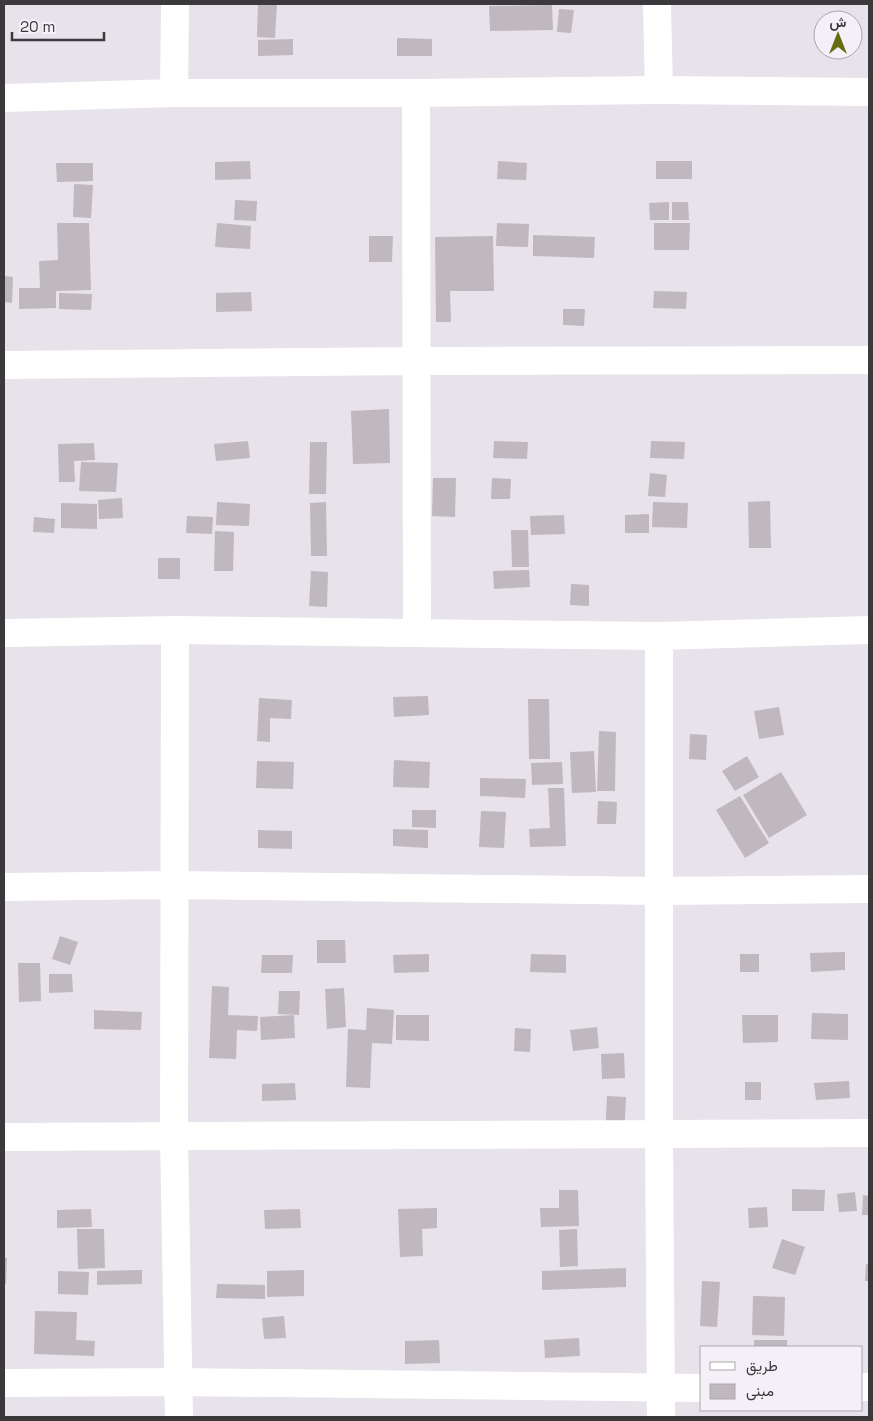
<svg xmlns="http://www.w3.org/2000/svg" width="873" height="1421" viewBox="0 0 873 1421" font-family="'Space Grotesk',Vazirmatn,sans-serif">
<rect width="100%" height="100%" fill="#e8e2ea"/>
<path fill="#bfb8bf" d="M 258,4 L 277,4 L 275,38 L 257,37 Z
M 552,5 L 553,30 L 490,31 L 489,6 Z
M 559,9 L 574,10 L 571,33 L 557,32 Z
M 397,38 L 432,39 L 432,56 L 397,56 Z
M 293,39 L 293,55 L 258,56 L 258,40 Z
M 250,161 L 251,179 L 215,180 L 215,162 Z
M 498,161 L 527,163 L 526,180 L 497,179 Z
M 656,161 L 692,161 L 692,179 L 656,179 Z
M 56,163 L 93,163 L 93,181 L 57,182 Z
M 74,184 L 93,185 L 91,218 L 73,217 Z
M 235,200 L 257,201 L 256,221 L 234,220 Z
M 669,202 L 669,220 L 650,220 L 649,203 Z
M 672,202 L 688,202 L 689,220 L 672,220 Z
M 57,223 L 89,223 L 91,290 L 56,291 L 56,308 L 19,309 L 19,288 L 40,288 L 39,261 L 58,260 Z
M 217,223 L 251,226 L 250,249 L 215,247 Z
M 497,223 L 529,224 L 528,247 L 496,246 Z
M 654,223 L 690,223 L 689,250 L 654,250 Z
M 533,235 L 595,237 L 594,258 L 533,256 Z
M 369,236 L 393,236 L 392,262 L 369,262 Z
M 493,236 L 494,291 L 450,291 L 451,322 L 436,322 L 435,237 Z
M 4,276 L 13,277 L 12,303 L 4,302 Z
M 654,291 L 687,292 L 686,309 L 653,308 Z
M 251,292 L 252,311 L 216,312 L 216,293 Z
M 59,293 L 92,294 L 91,310 L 59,309 Z
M 563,309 L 585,309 L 584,326 L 563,325 Z
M 389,409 L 390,463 L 353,464 L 351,411 Z
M 248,441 L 250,458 L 216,461 L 214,444 Z
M 494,441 L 528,442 L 527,459 L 493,458 Z
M 651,441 L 685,442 L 684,459 L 650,458 Z
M 310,442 L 327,442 L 326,494 L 309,494 Z
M 94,443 L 95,460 L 74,461 L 75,482 L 59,482 L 58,444 Z
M 81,462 L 118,463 L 116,492 L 79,491 Z
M 650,473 L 667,475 L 665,497 L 648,496 Z
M 433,478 L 456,478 L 455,517 L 432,516 Z
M 492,478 L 511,479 L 510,499 L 491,499 Z
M 122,498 L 123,518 L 99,519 L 98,500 Z
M 770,501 L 771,548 L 749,548 L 748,502 Z
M 217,502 L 250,504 L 249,526 L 216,525 Z
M 326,502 L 327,556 L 311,556 L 310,503 Z
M 653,502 L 688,503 L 687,528 L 652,527 Z
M 61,503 L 97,504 L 97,529 L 61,528 Z
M 649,514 L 649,533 L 625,533 L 625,515 Z
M 564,515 L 565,534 L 531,535 L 530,516 Z
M 187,516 L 213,517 L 212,534 L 186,533 Z
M 34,517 L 55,519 L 54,533 L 33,532 Z
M 511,530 L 528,530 L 529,567 L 512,567 Z
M 215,531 L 234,532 L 233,571 L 214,571 Z
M 158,558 L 180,558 L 180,579 L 158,579 Z
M 529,570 L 530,587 L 494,589 L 493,571 Z
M 311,571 L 328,572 L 327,607 L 309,606 Z
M 571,584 L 589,585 L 589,606 L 570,605 Z
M 428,696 L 429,715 L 394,717 L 393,697 Z
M 259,698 L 292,700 L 291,719 L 270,718 L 270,742 L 257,741 Z
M 528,699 L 549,699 L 550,759 L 529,759 Z
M 779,707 L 784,735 L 759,739 L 754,711 Z
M 599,731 L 616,732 L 615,791 L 597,791 Z
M 690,734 L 707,735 L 706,760 L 689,759 Z
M 594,751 L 596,792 L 572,793 L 570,752 Z
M 747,756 L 759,777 L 735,791 L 722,771 Z
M 394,760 L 430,762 L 429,788 L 393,787 Z
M 257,761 L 294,762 L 293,789 L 256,788 Z
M 562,762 L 563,784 L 532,785 L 531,763 Z
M 781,772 L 807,815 L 769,838 L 743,795 Z
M 480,778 L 526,779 L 525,798 L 480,796 Z
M 548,788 L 564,788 L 566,846 L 530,847 L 529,829 L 550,828 Z
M 740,796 L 769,843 L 745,858 L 716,810 Z
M 598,801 L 617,802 L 616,824 L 597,824 Z
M 412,810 L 436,810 L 436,828 L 412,827 Z
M 481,811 L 506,812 L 504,848 L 479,847 Z
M 393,829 L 428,830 L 428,848 L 393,846 Z
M 258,830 L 292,831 L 292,849 L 258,848 Z
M 60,936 L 78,942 L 70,965 L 52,959 Z
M 317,940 L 345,940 L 346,963 L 317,963 Z
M 845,952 L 845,970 L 811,972 L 810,953 Z
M 429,954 L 429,972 L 394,973 L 393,955 Z
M 531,954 L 566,955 L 566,973 L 530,972 Z
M 740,954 L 759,954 L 759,972 L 740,972 Z
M 262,955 L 293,955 L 292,973 L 261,973 Z
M 18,963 L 40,963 L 41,1001 L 19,1002 Z
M 49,974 L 72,974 L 73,992 L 49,993 Z
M 212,986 L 229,987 L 228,1015 L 258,1016 L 257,1031 L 237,1030 L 236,1059 L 209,1058 Z
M 344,988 L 346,1027 L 327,1029 L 325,989 Z
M 279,991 L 300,991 L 299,1015 L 278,1014 Z
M 367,1008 L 394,1010 L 392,1044 L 372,1043 L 370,1088 L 346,1087 L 348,1029 L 366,1030 Z
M 94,1010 L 142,1012 L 141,1030 L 94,1029 Z
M 812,1013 L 848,1014 L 848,1040 L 811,1039 Z
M 294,1015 L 295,1038 L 261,1040 L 260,1017 Z
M 396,1015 L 429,1015 L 429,1041 L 396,1040 Z
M 742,1015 L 778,1015 L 778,1042 L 743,1043 Z
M 597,1027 L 599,1048 L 573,1051 L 570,1030 Z
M 515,1028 L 531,1029 L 530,1052 L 514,1051 Z
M 624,1053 L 625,1078 L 602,1079 L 601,1054 Z
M 849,1081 L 850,1098 L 816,1100 L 814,1083 Z
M 745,1082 L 761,1082 L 761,1100 L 745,1100 Z
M 295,1083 L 296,1100 L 262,1101 L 262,1084 Z
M 607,1096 L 626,1097 L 624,1140 L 605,1139 Z
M 792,1189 L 825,1190 L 824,1211 L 792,1211 Z
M 559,1190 L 578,1190 L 579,1226 L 541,1227 L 540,1208 L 559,1208 Z
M 855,1192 L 857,1211 L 839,1212 L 837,1194 Z
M 863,1195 L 869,1196 L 869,1215 L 862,1215 Z
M 767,1207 L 768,1227 L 749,1228 L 748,1208 Z
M 437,1208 L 437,1228 L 422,1229 L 423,1256 L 400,1257 L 398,1209 Z
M 91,1209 L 92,1227 L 57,1228 L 57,1210 Z
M 300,1209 L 301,1228 L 265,1229 L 264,1210 Z
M 77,1229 L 104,1229 L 105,1268 L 78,1269 Z
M 577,1229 L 578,1266 L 560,1267 L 559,1230 Z
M 782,1239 L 805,1247 L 795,1275 L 772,1268 Z
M 4,1257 L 7,1258 L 6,1284 L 4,1284 Z
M 866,1264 L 869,1264 L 869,1281 L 865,1281 Z
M 626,1268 L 626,1287 L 542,1290 L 542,1271 Z
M 142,1270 L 142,1284 L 97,1285 L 97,1271 Z
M 304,1270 L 304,1296 L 267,1297 L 267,1271 Z
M 58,1271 L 89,1272 L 88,1295 L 58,1294 Z
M 702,1281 L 720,1282 L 717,1327 L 700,1326 Z
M 217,1284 L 265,1285 L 265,1299 L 216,1298 Z
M 753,1296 L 785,1297 L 784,1336 L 752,1335 Z
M 35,1311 L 77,1312 L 76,1340 L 95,1341 L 94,1356 L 34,1354 Z
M 284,1316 L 286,1338 L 264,1339 L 262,1318 Z
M 579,1338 L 580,1356 L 545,1358 L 544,1340 Z
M 439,1340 L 440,1363 L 405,1364 L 405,1341 Z
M 754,1340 L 787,1340 L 787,1347 L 754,1347 Z"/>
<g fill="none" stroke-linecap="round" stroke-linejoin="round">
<path stroke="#fff" stroke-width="28" d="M 657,4 L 659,90
M 174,93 L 175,4
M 416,93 L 417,632
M 4,98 L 174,93 L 416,93 L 659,90 L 869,92
M 4,365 L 416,361 L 869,360
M 175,630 L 174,1136 L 179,1417
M 4,633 L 175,630 L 659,636 L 869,630
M 659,636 L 659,1135 L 661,1417
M 4,887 L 174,885 L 660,891 L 869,889
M 4,1137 L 869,1133
M 4,1383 L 179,1382 L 702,1388
M 862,1387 L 869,1387"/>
</g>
<rect width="873" height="1421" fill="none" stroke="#3b393c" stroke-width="10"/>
<rect x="700" y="1346" width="162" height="65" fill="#f5eff7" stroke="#aba6ac"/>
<rect x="710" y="1362" width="25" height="8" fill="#ffffff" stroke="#aba6ac"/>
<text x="746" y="1371" font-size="15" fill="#3b393c">طريق</text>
<rect x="710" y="1384" width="25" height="15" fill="#bfb8bf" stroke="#aba6ac"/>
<text x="746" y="1396" font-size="15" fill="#3b393c">مبنى</text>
<g transform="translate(838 35)"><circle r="24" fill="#f5eff7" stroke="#aba6ac"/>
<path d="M0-4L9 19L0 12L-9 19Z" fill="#656c10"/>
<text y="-8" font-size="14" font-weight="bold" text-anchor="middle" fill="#3b393c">ش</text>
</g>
<path d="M12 32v8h92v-8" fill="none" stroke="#3b393c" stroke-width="2.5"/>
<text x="20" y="32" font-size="15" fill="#3b393c" stroke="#f5eff7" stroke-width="4" paint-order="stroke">20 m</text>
</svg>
